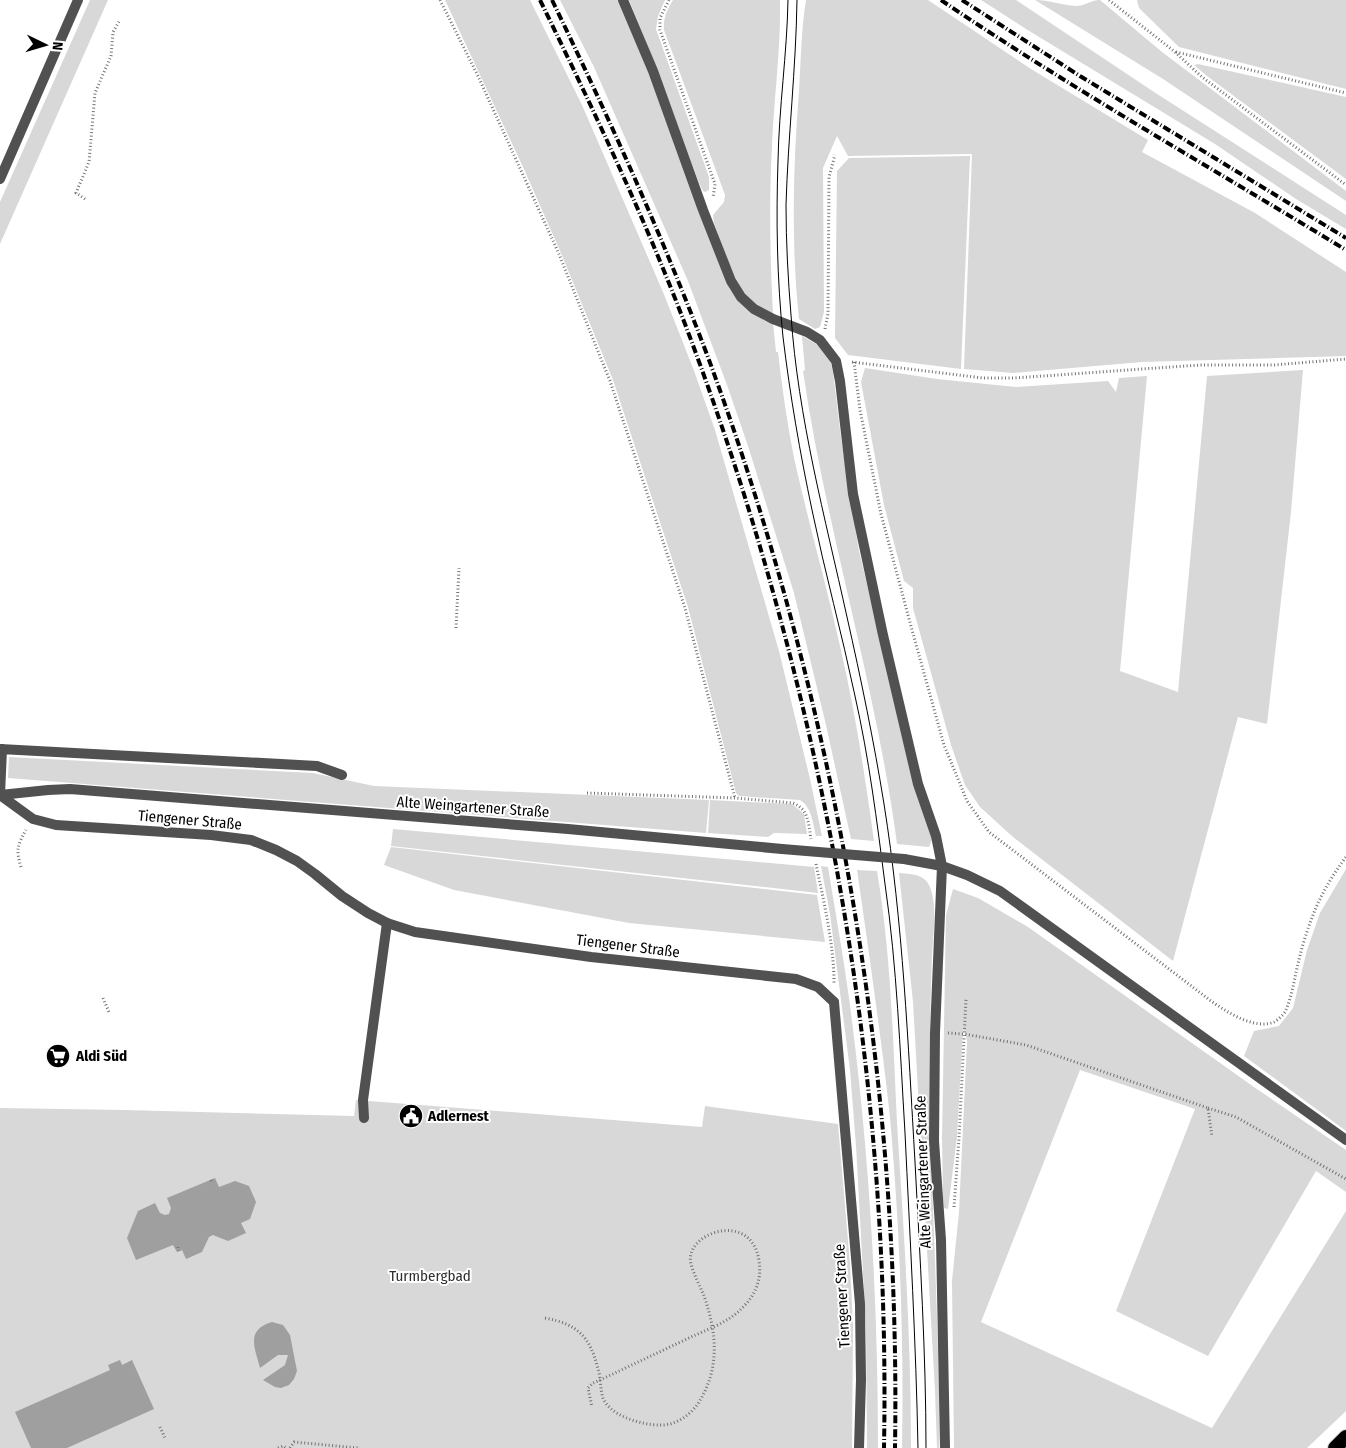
<svg xmlns="http://www.w3.org/2000/svg" width="1346" height="1448" viewBox="0 0 1346 1448" font-family="'Fira Sans Condensed',sans-serif">
<rect width="100%" height="100%" fill="#fff"/>
<path fill="#d8d8d8" d="M 90,0 L 108,0 L 0,244 L 0,202 Z
M 445,0 L 530,0 L 582,105 L 605,158 L 663,292 L 693,368 L 715,430 L 779,651 L 810,779 L 822,836 L 816,836 C 813,824 812,807 800,800 L 739,796 L 736,793 L 688,607 L 613,380 L 561,253 L 523,167 Z
M 560,0 L 619,0 L 633,32 L 729,288 C 740,304 754,317 773,323 L 776,352 L 778,352 C 782,387 787,423 794,458 C 808,521 826,583 840,646 C 855,710 865,776 874,841 L 851,839 L 826,725 L 794,593 L 748,446 L 727,385 L 688,281 L 594,67 Z
M 629,0 L 665,0 L 658,16 L 656,29 L 709,177 L 709,190 L 705,192 L 703,191 L 699,183 L 653,59 Z
M 673,0 L 780,0 C 781,49 774,97 772,145 C 769,202 770,258 773,314 C 766,310 758,307 752,302 C 731,282 724,249 714,223 L 713,215 L 724,202 L 725,195 L 664,30 C 663,18 667,10 673,0 Z
M 806,0 L 928,0 L 1031,69 L 1148,140 L 1142,152 L 1255,213 L 1346,272 L 1346,356 L 1142,362 L 1013,373 L 964,369 L 972,154 L 848,156 L 837,136 L 823,168 L 824,312 L 820,327 L 815,329 L 799,319 C 791,243 793,167 799,91 C 801,61 801,30 806,0 Z
M 981,0 L 1016,0 L 1154,92 L 1346,215 L 1346,229 L 1296,199 L 1215,144 L 1026,29 Z
M 1035,0 C 1049,0 1062,5 1076,6 C 1086,6 1090,0 1100,0 L 1162,52 L 1346,191 L 1346,201 L 1163,79 Z
M 1137,0 L 1346,0 L 1346,89 L 1179,47 L 1139,8 Z
M 1198,64 L 1346,97 L 1346,179 L 1207,76 L 1194,65 Z
M 970,156 L 961,369 L 848,355 L 835,338 L 837,171 L 849,158 Z
M 802,336 L 818,345 L 830,361 L 833,372 L 841,438 L 859,551 L 883,652 L 932,839 L 929,847 L 897,844 C 876,684 826,530 803,371 L 805,370 Z
M 865,368 L 937,379 L 1016,387 L 1108,381 L 1116,392 L 1119,378 L 1147,376 L 1120,671 L 1178,692 L 1207,376 L 1303,370 L 1291,512 L 1267,724 L 1238,717 L 1173,961 L 1013,837 L 980,807 L 965,785 L 951,745 L 913,608 L 913,588 L 904,581 L 884,505 L 861,382 Z
M 9,757 L 313,773 L 374,786 L 709,800 L 706,833 L 8,778 Z
M 710,800 L 792,804 L 804,814 L 807,834 L 774,833 L 768,837 L 708,833 Z
M 393,829 L 814,867 L 818,893 L 391,846 Z
M 391,847 L 817,895 L 825,942 L 629,923 L 454,890 L 384,865 Z
M 821,866 L 828,867 C 835,910 843,954 849,998 C 869,1147 878,1298 878,1448 L 867,1448 L 866,1327 L 856,1146 L 850,1070 L 830,914 Z
M 1346,869 L 1346,1131 L 1244,1056 L 1254,1031 L 1279,1026 L 1293,1008 L 1307,950 L 1320,913 Z
M 857,870 L 877,871 C 891,954 893,1039 897,1123 C 904,1231 911,1340 911,1448 L 902,1448 C 904,1342 900,1235 891,1129 C 889,1106 886,1082 883,1058 C 875,995 866,932 857,870 Z
M 899,873 C 910,874 924,874 929,885 C 938,903 933,936 932,956 C 931,987 930,1017 930,1047 C 929,1181 940,1314 939,1448 L 937,1448 L 935,1391 L 913,1002 Z
M 953,889 L 978,898 L 1028,927 L 1254,1087 L 1346,1150 L 1346,1192 L 1316,1171 L 1208,1356 L 1116,1311 L 1195,1109 L 1080,1070 L 981,1322 L 1212,1428 L 1346,1211 L 1346,1411 L 1307,1448 L 954,1448 L 952,1281 L 959,1212 L 967,1041 L 965,1031 L 963,1030 L 957,1137 L 948,1209 L 944,1208 L 943,1199 L 942,1138 L 946,915 Z
M 356,1100 L 702,1127 L 705,1106 L 838,1124 L 850,1264 L 853,1326 L 852,1448 L 0,1448 L 0,1108 L 125,1110 L 354,1116 Z"/>
<path fill="#9f9f9f" d="M 215,1178 L 219,1187 L 235,1181 L 249,1186 L 256,1202 L 250,1219 L 241,1223 L 246,1233 L 228,1241 L 213,1235 L 209,1237 L 202,1252 L 186,1259 L 182,1250 L 177,1252 L 173,1245 L 136,1260 L 127,1238 L 138,1211 L 155,1203 L 160,1213 L 165,1215 L 169,1214 L 171,1208 L 167,1198 Z
M 272,1322 L 283,1325 L 290,1335 L 297,1371 L 294,1379 L 289,1385 L 281,1388 L 275,1387 L 263,1380 L 285,1365 L 288,1355 L 278,1355 L 260,1368 C 255,1348 245,1330 272,1322 Z
M 120,1360 L 122,1365 L 132,1360 L 154,1409 L 67,1448 L 31,1448 L 15,1412 L 110,1370 L 108,1365 Z"/>
<g fill="none" stroke-linecap="round" stroke-linejoin="round">
<g stroke="#dbdbdb" stroke-width="16">
<path id="trunk" d="M 1335,1448 L 1346,1437"/>
</g>
<path stroke="#737373" stroke-width="3" stroke-dasharray="1 2.5" stroke-linecap="butt" d="M 440,0 L 478,76 L 559,254 L 610,381 L 685,608 L 735,798
M 669,0 L 660,18 L 660,30 L 715,184 L 713,198
M 1109,0 L 1175,52 L 1202,77 L 1346,185
M 1176,52 L 1346,93
M 85,199 L 76,193 L 89,162 L 95,93 L 111,56 L 113,32 L 120,20
M 825,329 L 828,314 L 829,177 L 835,155
M 852,362 L 983,378 L 1014,378 L 1200,365 L 1274,365 L 1346,359
M 854,362 L 860,410 L 881,514 L 912,630 L 944,745 L 967,801 L 989,832 L 1211,1001 C 1227,1012 1254,1030 1274,1022 C 1278,1020 1282,1016 1285,1012 C 1292,997 1294,980 1298,964 C 1302,946 1308,927 1315,910 C 1323,891 1334,873 1346,857
M 456,628 L 459,568
M 587,793 L 735,798 L 793,803 C 809,810 808,822 811,839
M 816,864 C 824,903 834,944 834,984
M 21,867 C 16,850 17,846 26,830
M 103,998 L 109,1012
M 948,1033 L 964,1034 L 1026,1045 L 1208,1108 L 1212,1137
M 1208,1108 L 1236,1117 L 1346,1179
M 211,1180 L 212,1183
M 954,1207 L 959,1138 L 966,999
M 178,1247 L 179,1251
M 545,1318 C 577,1324 590,1336 598,1369 C 601,1378 600,1389 603,1398 C 610,1416 642,1425 659,1425 C 675,1426 691,1415 699,1402 C 720,1368 717,1333 704,1296 C 700,1286 694,1275 691,1264 C 683,1233 752,1209 759,1261 C 762,1278 756,1294 744,1306 C 730,1322 708,1329 689,1338 C 659,1352 630,1366 600,1380 L 593,1383 L 588,1388 L 592,1407
M 160,1427 L 165,1438
M 278,1448 L 283,1446 L 286,1448
M 290,1448 L 294,1442 L 358,1448"/>
<path stroke="#515151" stroke-width="10" d="M 942,866 L 935,1033 L 934,1141 L 941,1240 L 945,1448
M 834,1002 L 860,1304 L 861,1380 L 859,1448
M 364,1118 L 363,1100 L 387,923"/>
<path stroke="#515151" stroke-width="10" d="M 623,0 L 653,71 L 703,210 L 731,281 L 741,297 L 754,309 L 773,319 L 807,332 L 820,340 L 836,361 L 840,381 L 853,494 L 883,635 L 918,784 L 936,836 L 942,866
M 0,179 L 78,0
M 0,749 L 317,766 L 342,775
M 0,795 L 33,819 L 56,825 L 211,835 L 251,840 L 276,850 L 297,861 L 315,874 L 342,896 L 368,913 L 387,923 L 415,932 L 591,957 L 796,979 L 818,987 L 834,1002
M 0,795 L 48,790 L 70,789 L 568,829 L 782,849
M 0,795 L 2,749
M 904,859 L 942,866 L 967,875 L 1000,891 L 1346,1140"/>
<use href="#trunk" stroke="#000" stroke-width="14"/>
<path stroke="#000" stroke-width="1" d="M 788,0 C 787,54 779,107 778,161 C 776,219 777,279 783,337 C 790,395 800,453 812,510 C 825,573 842,634 855,696 C 869,758 877,822 885,884 C 897,967 900,1050 905,1133 C 910,1238 916,1343 918,1448
M 797,0 C 796,68 788,137 786,205 C 786,241 788,279 791,315 C 798,418 825,517 847,617 C 861,679 874,742 884,804 C 903,923 908,1043 915,1162 C 920,1258 926,1353 926,1448"/>
<path stroke="#000" stroke-width="4" stroke-dasharray="8 2.5 1 2.5" stroke-linecap="butt" d="M 540,0 C 597,117 654,237 698,359 C 825,706 891,1078 884,1448
M 552,0 C 609,118 663,237 709,360 C 836,705 901,1080 895,1448
M 941,0 C 1072,89 1210,167 1346,250
M 962,0 L 1080,76 L 1346,238"/>
<path stroke="#515151" stroke-width="10" d="M 782,849 L 904,859"/>
</g>
<defs>
<g id="supermarket-disc" transform="scale(1.25)"><circle r="9.5" fill="#000" stroke="#fff"/><path d="M-6-5.5h2.5l.6 2H6L4.5 2H-2.5L-4.4-4H-6ZM-1.5 3.2a1.3 1.3 0 1 0 .1 0ZM3 3.2a1.3 1.3 0 1 0 .1 0Z" fill="#fff"/></g>
<g id="civic-disc" transform="scale(1.25)"><circle r="9.5" fill="#000" stroke="#fff"/><path d="M-.6-6.5H3V-4.5H.6V-3L4-1V1h2V6H-6V1h2V-1L-.6-3ZM-1.2 2.5V6h2.4V2.5Z" fill="#fff"/></g>
</defs>
<g fill-rule="evenodd">
<use href="#supermarket-disc" x="58" y="1056"/>
<use href="#civic-disc" x="411" y="1116"/>
</g>
<g text-anchor="middle" stroke-width="4" stroke-linejoin="round" paint-order="stroke">
<g font-size="15" fill="#000" stroke="#fff">
<text transform="translate(473 807) rotate(4)" y="5">Alte Weingartener Straße</text>
<text transform="translate(190 820) rotate(5)" y="5">Tiengener Straße</text>
<text transform="translate(628 946) rotate(7)" y="5">Tiengener Straße</text>
<text transform="translate(923 1172) rotate(-92)" y="5">Alte Weingartener Straße</text>
<text transform="translate(842 1296) rotate(-93)" y="5">Tiengener Straße</text>
</g>
<g font-size="15" font-weight="bold" fill="#000" stroke="#fff" text-anchor="start">
<text x="76" y="1061">Aldi Süd</text>
<text x="428" y="1121">Adlernest</text>
</g>
<g font-size="15" fill="#2f2f2f" stroke="#fff">
<text x="430" y="1281">Turmbergbad</text>
</g>
</g>
<g transform="translate(45 45) rotate(95)" stroke="#ffffff" stroke-width="4" paint-order="stroke">
<path d="M0-4L9 19L0 12L-9 19Z" fill="#000000"/>
<text y="-8" font-size="14" font-weight="bold" text-anchor="middle" fill="#000000">N</text>
</g>
</svg>
